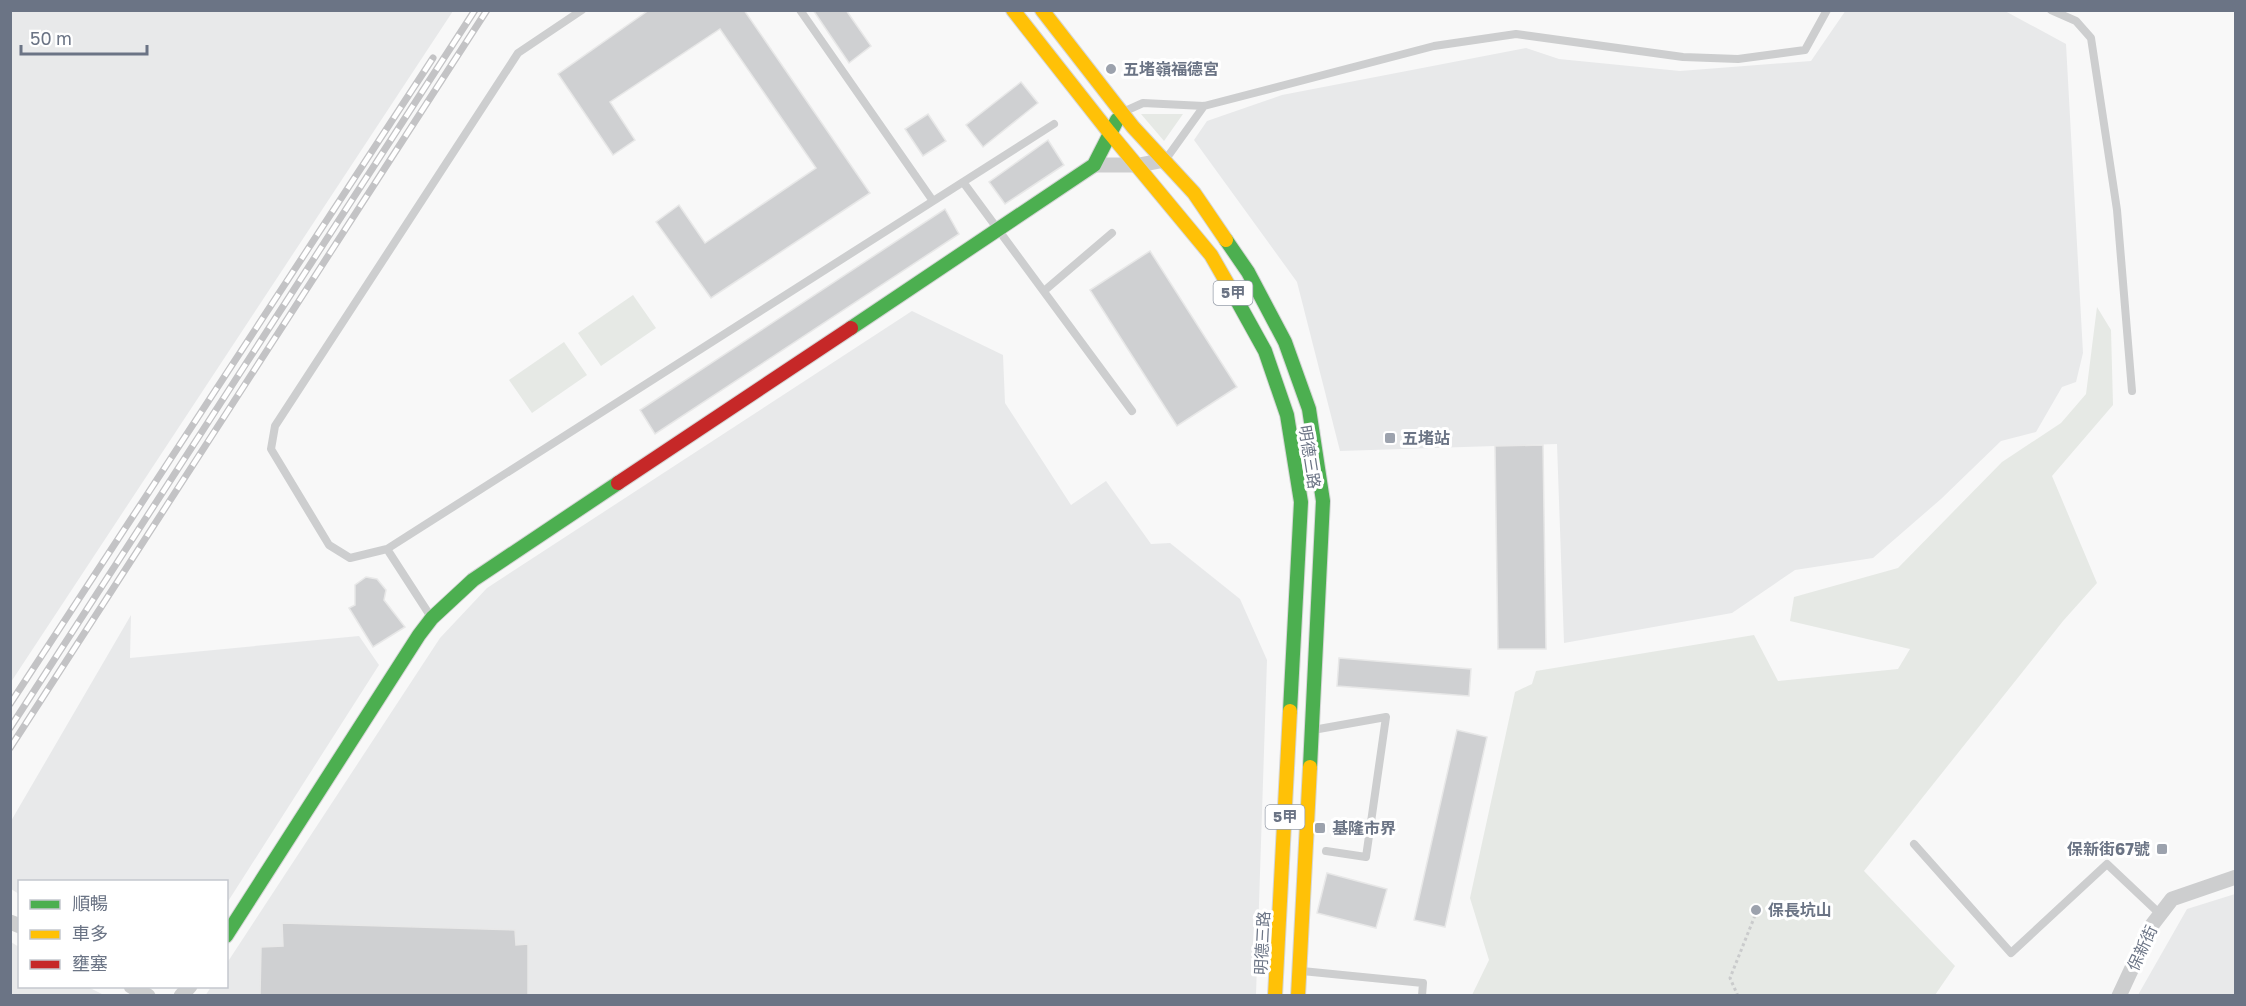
<svg xmlns="http://www.w3.org/2000/svg" width="2246" height="1006" viewBox="0 0 2246 1006" font-family="'Golos Text','Noto Sans TC',sans-serif">
<rect width="100%" height="100%" fill="#f8f8f8"/>
<path fill="#e8e9ea" d="M 11,10 L 453,11 L 11,682 L 10,11 Z
M 1846,10 L 2005,11 L 2066,44 L 2083,353 L 2076,382 L 2062,387 L 2036,432 L 2001,441 L 1941,499 L 1873,558 L 1795,570 L 1732,613 L 1564,643 L 1557,444 L 1340,451 L 1297,282 L 1194,140 L 1207,121 L 1282,95 L 1526,48 L 1559,59 L 1680,71 L 1811,61 Z
M 912,311 L 1003,355 L 1005,403 L 1071,505 L 1106,481 L 1151,544 L 1170,543 L 1240,599 L 1267,660 L 1256,995 L 205,996 L 211,987 L 226,986 L 227,963 L 440,638 L 487,588 Z
M 131,615 L 130,658 L 359,636 L 379,665 L 227,903 L 226,882 L 20,882 L 19,894 L 11,889 L 11,821 Z
M 2235,894 L 2235,995 L 2138,995 L 2187,909 Z
M 11,942 L 19,947 L 20,986 L 88,987 L 104,995 L 11,995 Z"/>
<path fill="#e6e9e5" d="M 1141,114 L 1183,114 L 1164,141 Z
M 633,295 L 656,328 L 601,366 L 578,333 Z
M 2097,307 L 2111,330 L 2113,405 L 2052,476 L 2097,583 L 2063,621 L 1864,871 L 1955,966 L 1935,995 L 1472,995 L 1489,960 L 1470,898 L 1515,692 L 1532,684 L 1536,671 L 1754,635 L 1778,681 L 1898,669 L 1910,649 L 1790,621 L 1794,597 L 1898,568 L 2002,462 L 2061,423 L 2086,394 Z
M 564,342 L 587,375 L 532,413 L 509,380 Z"/>
<path fill="#cfd0d2" stroke="#e8e8e8" stroke-width="1.5" d="M 649,10 L 744,10 L 870,193 L 711,298 L 656,222 L 679,205 L 705,243 L 816,168 L 720,29 L 610,102 L 635,140 L 613,155 L 558,74 Z
M 813,10 L 846,10 L 871,46 L 849,63 Z
M 1021,82 L 1038,103 L 983,147 L 966,125 Z
M 928,114 L 946,141 L 923,156 L 905,129 Z
M 1048,140 L 1064,165 L 1005,204 L 989,182 Z
M 945,209 L 959,234 L 655,434 L 640,410 Z
M 1150,251 L 1237,387 L 1177,426 L 1090,290 Z
M 1543,445 L 1546,649 L 1498,649 L 1495,446 Z
M 366,577 L 377,579 L 386,590 L 384,600 L 405,627 L 373,647 L 349,608 L 355,605 L 355,585 Z
M 1339,658 L 1471,669 L 1469,696 L 1337,686 Z
M 1457,730 L 1487,737 L 1445,927 L 1414,920 Z
M 1327,873 L 1387,889 L 1376,928 L 1317,913 Z
M 282,923 L 515,930 L 516,945 L 528,944 L 528,996 L 260,996 L 261,947 L 283,946 Z"/>
<g fill="none" stroke-linecap="round" stroke-linejoin="round">
<g stroke="#d5d6d6" stroke-width="16">
<path id="fast" d="M 1226,240 L 1248,272 L 1285,342 L 1309,409 L 1323,501 L 1310,767
M 1234,295 L 1265,351 L 1287,415 L 1301,502 L 1290,711
M 851,328 L 1094,165 L 1117,120
M 226,936 L 419,635 L 432,618 L 473,580 L 618,483"/>
</g>
<g stroke="#d5d6d6" stroke-width="16">
<path id="slow" d="M 1013,10 L 1109,132 L 1211,255 L 1234,295
M 1042,10 L 1133,127 L 1194,193 L 1226,240
M 1275,996 L 1290,711
M 1298,996 L 1310,767"/>
</g>
<g stroke="#d5d6d6" stroke-width="16">
<path id="jam" d="M 618,483 L 851,328"/>
</g>
<path stroke="#cacbcc" stroke-width="3" stroke-dasharray="3 3" stroke-linecap="butt" d="M 1738,996 L 1730,978 L 1758,908"/>
<path stroke="#cdcecf" stroke-width="8" d="M 800,10 L 933,201
M 2051,10 L 2076,21 L 2091,38 L 2117,210 L 2132,391
M 1123,112 L 1143,103 L 1204,106 L 1434,46 L 1516,34 L 1683,57 L 1738,59 L 1805,50 L 1827,10
M 1166,159 L 1204,106
M 963,182 L 1132,411
M 1044,291 L 1112,233
M 387,549 L 350,558 L 329,545 L 271,449 L 275,426 L 518,53 L 582,10
M 431,617 L 387,549 L 1054,124
M 1313,730 L 1386,717 L 1366,857 L 1326,851
M 1914,844 L 2011,953 L 2107,864 L 2160,914
M 1302,971 L 1423,983 L 1422,996"/>
<path stroke="#cdcecf" stroke-width="15" d="M 1094,165 L 1139,165 L 1165,160
M 10,922 L 20,926
M 131,986 L 148,996
M 181,996 L 190,986
M 2119,996 L 2152,925 L 2172,899 L 2236,877"/>
<use href="#fast" stroke="#4caf50" stroke-width="14"/>
<use href="#slow" stroke="#ffc107" stroke-width="14"/>
<use href="#jam" stroke="#c62828" stroke-width="14"/>
<g stroke="#c3c3c5" stroke-width="7">
<path id="rail" d="M 10,704 L 433,58
M 10,728 L 475,10
M 10,748 L 487,10"/>
</g>
<use href="#rail" stroke="#fff" stroke-width="4.5" stroke-dasharray="14" stroke-linecap="butt"/>
</g>
<g fill="#9ca2ad" stroke="#fff" stroke-width="2">
<circle cx="1111" cy="69" r="6"/>
<rect x="1384" y="432" width="12" height="12" rx="3"/>
<rect x="1314" y="822" width="12" height="12" rx="3"/>
<rect x="2156" y="843" width="12" height="12" rx="3"/>
<circle cx="1756" cy="910" r="6"/>
</g>
<g text-anchor="middle" stroke-width="6" stroke-linejoin="round" paint-order="stroke">
<g fill="#fff" stroke="#979eaa" stroke-width="1.5">
<rect x="1213.5" y="281" width="39" height="24" rx="4.5"/>
<rect x="1265.5" y="805" width="39" height="24" rx="4.5"/>
</g>
<g font-size="15" font-weight="bold" fill="#6b7485">
<text x="1233" y="298">5甲</text>
<text x="1285" y="822">5甲</text>
</g>
<g font-size="16" font-weight="bold" fill="#6b7485" stroke="#fff" text-anchor="start">
<text x="1123" y="75">五堵嶺福德宮</text>
<text x="1402" y="444">五堵站</text>
<text x="1332" y="834">基隆市界</text>
<text x="2150" y="855" text-anchor="end">保新街67號</text>
<text x="1768" y="916">保長坑山</text>
</g>
<g font-size="16" fill="#6b7485" stroke="#fff">
<text transform="translate(1310 457) rotate(81)" y="6">明德三路</text>
<text transform="translate(1262 943) rotate(-87)" y="6">明德三路</text>
<text transform="translate(2142 948) rotate(-65)" y="6">保新街</text>
</g>
</g>
<rect width="2246" height="1006" fill="none" stroke="#6b7485" stroke-width="24"/>
<rect x="18" y="880" width="210" height="108" fill="#ffffff" stroke="#c4c7ce" stroke-width="1.5"/>
<rect x="30" y="900" width="30" height="9" fill="#4caf50" stroke="#c4c7ce" stroke-width="1.5"/>
<text x="72" y="910" font-size="18" fill="#6b7485">順暢</text>
<rect x="30" y="930" width="30" height="9" fill="#ffc107" stroke="#c4c7ce" stroke-width="1.5"/>
<text x="72" y="940" font-size="18" fill="#6b7485">車多</text>
<rect x="30" y="960" width="30" height="9" fill="#c62828" stroke="#c4c7ce" stroke-width="1.5"/>
<text x="72" y="970" font-size="18" fill="#6b7485">壅塞</text>
<path d="M21 45v9h126v-9" fill="none" stroke="#6b7485" stroke-width="3"/>
<text x="30" y="45" font-size="18" fill="#6b7485" stroke="#ffffff" stroke-width="4.5" paint-order="stroke">50 m</text>
</svg>
